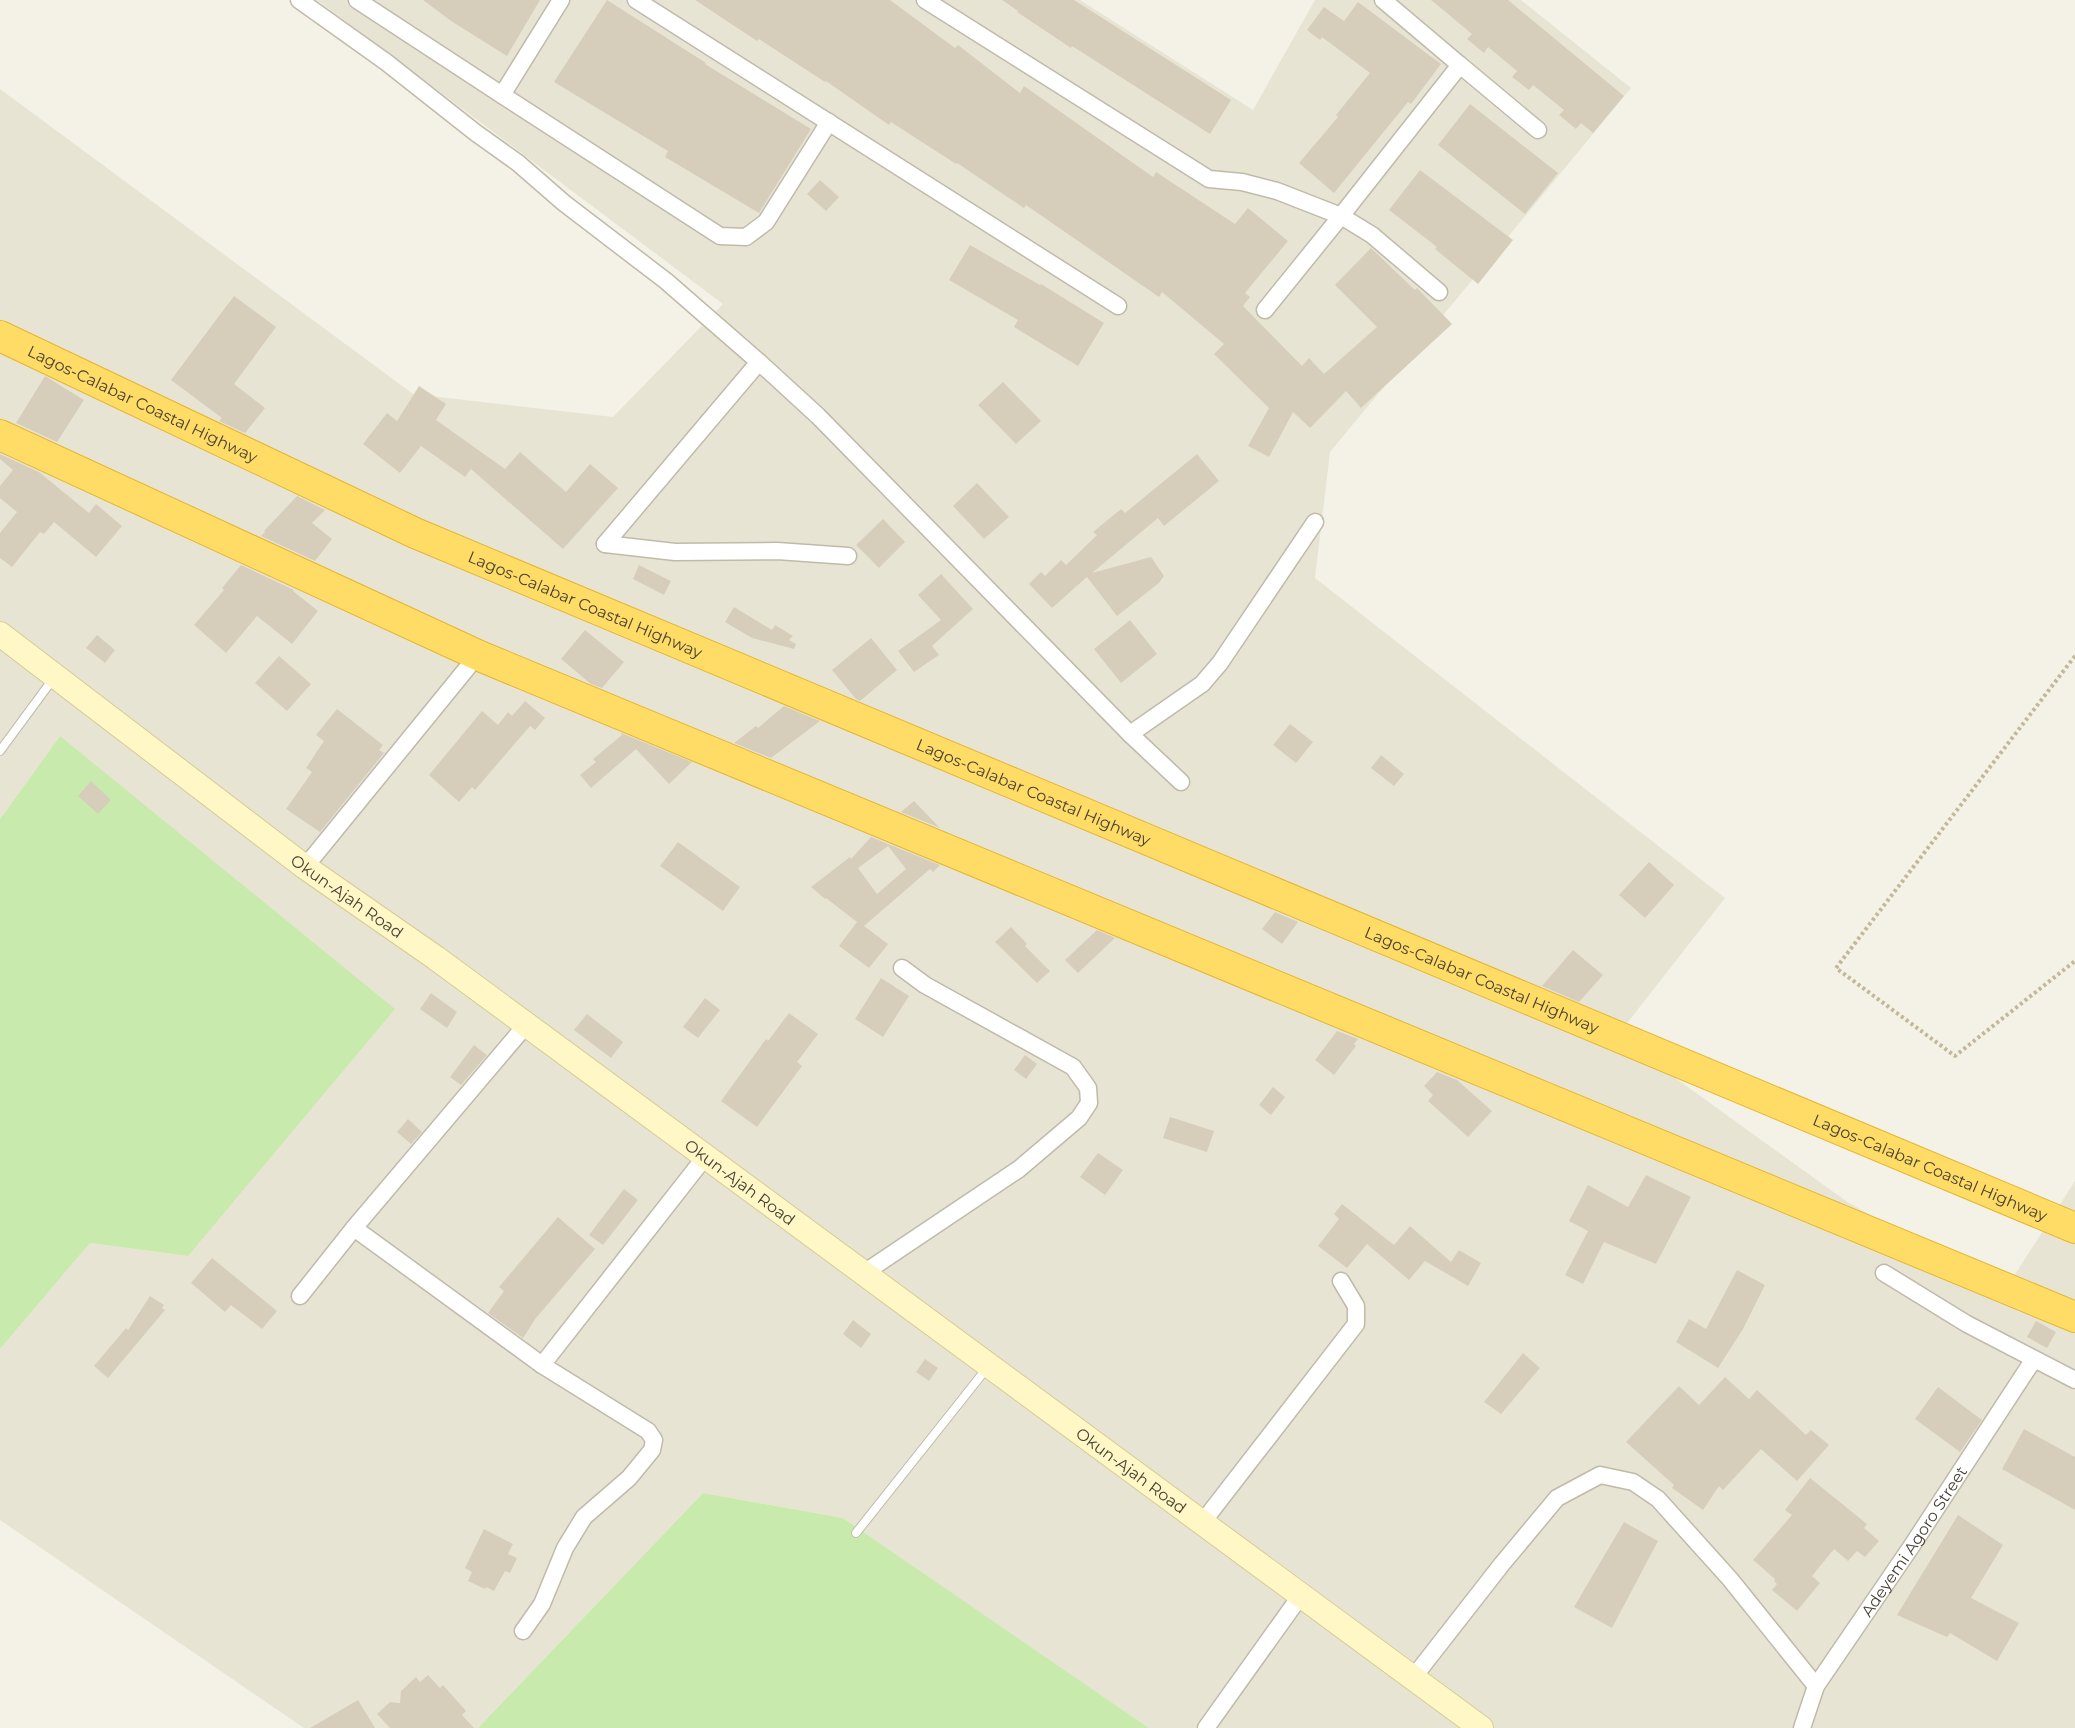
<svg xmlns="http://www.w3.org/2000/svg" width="2075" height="1728" viewBox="0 0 2075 1728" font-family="Montserrat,sans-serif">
<rect width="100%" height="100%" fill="#f4f1e6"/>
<path fill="#e8e4d4" d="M 317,0 L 1080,0 L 1253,110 L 1315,0 L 1521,0 L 1631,88 L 1330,452 L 1315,578 L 1725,898 L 1617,1036 L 1846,1201 L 2003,1293 L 2075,1181 L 2075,1728 L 1149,1728 L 843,1518 L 703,1493 L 478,1728 L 304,1728 L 0,1520 L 0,1349 L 90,1243 L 188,1256 L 60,736 L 0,819 L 0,89 L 413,394 L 613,417 L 723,304 Z"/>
<path fill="#c8eaad" d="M 60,736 L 395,1009 L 188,1256 L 90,1243 L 0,1349 L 0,819 Z
M 703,1493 L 843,1518 L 1149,1728 L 478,1728 Z"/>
<path fill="#d6cebb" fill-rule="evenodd" d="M 423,0 L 540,0 L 507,56 L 451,21 Z
M 607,0 L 706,63 L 705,64 L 811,129 L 759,213 L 665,157 L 668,151 L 554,82 Z
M 695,0 L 890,0 L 955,48 L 958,45 L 1020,93 L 1024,86 L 1153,177 L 1156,172 L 1235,224 L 1248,208 L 1288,241 L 1245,293 L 1250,297 L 1243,306 L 1302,366 L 1309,358 L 1324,374 L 1377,327 L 1335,285 L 1371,248 L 1415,290 L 1417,288 L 1452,324 L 1361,408 L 1346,391 L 1310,428 L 1293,412 L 1269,457 L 1248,446 L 1269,408 L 1214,354 L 1224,344 L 1162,292 L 1159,297 L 1026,205 L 1024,208 L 957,163 L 956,164 L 891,122 L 889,125 L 826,81 L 825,82 L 759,39 L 757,41 Z
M 1002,0 L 1074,0 L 1231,100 L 1210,134 L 1072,46 L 1071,48 L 1017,12 L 1018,11 Z
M 1431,0 L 1508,0 L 1624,96 L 1593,133 L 1581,123 L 1576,129 L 1559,115 L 1564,110 L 1533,85 L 1529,90 L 1512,77 L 1517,71 L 1488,47 L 1484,53 L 1467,39 L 1472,34 Z
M 1358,2 L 1441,64 L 1411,104 L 1408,102 L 1334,193 L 1299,163 L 1338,117 L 1336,115 L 1370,73 L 1322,37 L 1320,40 L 1307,30 L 1324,7 L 1344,21 Z
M 1470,104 L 1558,173 L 1525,214 L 1438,145 Z
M 1420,170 L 1513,240 L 1478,284 L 1435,249 L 1437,247 L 1389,210 Z
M 820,180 L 839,197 L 826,211 L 807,194 Z
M 970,245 L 1040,285 L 1041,284 L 1104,323 L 1078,366 L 1014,327 L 1018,320 L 949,280 Z
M 234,296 L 276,327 L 234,384 L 265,408 L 245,433 L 219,421 L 222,418 L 171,380 Z
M 45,376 L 84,400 L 57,442 L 16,423 Z
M 1003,382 L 1041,421 L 1016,444 L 978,405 Z
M 419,386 L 446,404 L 436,420 L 505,469 L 520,452 L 566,492 L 590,464 L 618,488 L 563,549 L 471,469 L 465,477 L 421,446 L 400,473 L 363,444 L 387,413 L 397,421 Z
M 0,454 L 39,472 L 89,513 L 96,504 L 122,526 L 96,557 L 54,522 L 44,534 L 40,532 L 12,567 L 0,558 L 0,533 L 17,512 L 0,498 L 0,486 L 13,470 L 0,459 Z
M 1197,454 L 1219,481 L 1164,526 L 1158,518 L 1092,573 L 1151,557 L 1164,576 L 1159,583 L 1117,616 L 1087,577 L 1052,608 L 1029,584 L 1041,572 L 1045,576 L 1061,560 L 1066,565 L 1097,535 L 1093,532 L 1121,509 L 1125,513 Z
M 977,483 L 1009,517 L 984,539 L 953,506 Z
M 297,496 L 325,510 L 312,523 L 332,539 L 315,561 L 261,536 L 265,532 L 264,531 Z
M 883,519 L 905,542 L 879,568 L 856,545 Z
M 241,565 L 294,590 L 293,591 L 318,611 L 292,644 L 257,616 L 226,653 L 194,625 L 224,590 L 222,588 Z
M 639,565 L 671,581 L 664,595 L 633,579 Z
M 941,574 L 973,609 L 932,646 L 939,655 L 914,672 L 898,651 L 941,620 L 918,595 Z
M 734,607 L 772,630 L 775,625 L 793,636 L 789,640 L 796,644 L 794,649 L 752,638 L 725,622 Z
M 1130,620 L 1157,654 L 1121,683 L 1094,649 Z
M 585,630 L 624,662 L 602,688 L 591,684 L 561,659 Z
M 97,635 L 115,650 L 105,663 L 86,648 Z
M 871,638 L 897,670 L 860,701 L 856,699 L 832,670 Z
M 279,656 L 311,684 L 287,711 L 255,683 Z
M 525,701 L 545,718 L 535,730 L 530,726 L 475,790 L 472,787 L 459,802 L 429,775 L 482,711 L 498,725 L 508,712 L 512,716 Z
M 784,706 L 820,721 L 771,758 L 734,743 L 756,726 L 758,728 Z
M 337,709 L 383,745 L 379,750 L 384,753 L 320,832 L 286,809 L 312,772 L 306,768 L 324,741 L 316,735 Z
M 1290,724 L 1313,742 L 1296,763 L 1273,745 Z
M 621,733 L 692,762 L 669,784 L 636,749 L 591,788 L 580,775 L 596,762 L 593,759 L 622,735 Z
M 1381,755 L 1404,774 L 1394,786 L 1371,768 Z
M 91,781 L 111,800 L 98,814 L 78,796 Z
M 914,801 L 940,828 L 901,812 Z
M 871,837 L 940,865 L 933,872 L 930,869 L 864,926 L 888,944 L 869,968 L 839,946 L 857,922 L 826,898 L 825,899 L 811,887 L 850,857 L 851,859 ZM 888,846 L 906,869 L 877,894 L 858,868 Z
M 678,842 L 740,887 L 723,911 L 660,866 Z
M 1649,862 L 1674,885 L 1645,918 L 1619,895 Z
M 1275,912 L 1298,922 L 1282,944 L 1262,929 Z
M 1011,927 L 1027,944 L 1025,946 L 1050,971 L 1037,983 L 995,942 Z
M 1097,930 L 1115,938 L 1078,973 L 1065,960 Z
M 1573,950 L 1603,975 L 1579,1002 L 1542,986 Z
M 881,978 L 909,996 L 883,1037 L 855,1019 Z
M 431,993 L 457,1012 L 447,1028 L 420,1009 Z
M 705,998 L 720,1010 L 698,1038 L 683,1027 Z
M 789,1013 L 818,1034 L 797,1062 L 802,1066 L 757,1127 L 721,1101 L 766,1039 L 768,1041 Z
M 587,1014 L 623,1042 L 611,1058 L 574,1030 Z
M 1337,1031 L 1358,1039 L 1354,1044 L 1356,1046 L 1334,1075 L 1315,1060 Z
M 474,1045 L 487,1055 L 461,1085 L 450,1077 Z
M 1025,1055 L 1037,1064 L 1026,1079 L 1014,1070 Z
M 1437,1072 L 1457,1080 L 1492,1111 L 1468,1137 L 1428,1101 L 1433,1095 L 1424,1086 Z
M 1273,1087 L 1285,1097 L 1271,1115 L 1259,1105 Z
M 1170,1117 L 1214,1131 L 1207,1152 L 1163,1138 Z
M 408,1119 L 422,1132 L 411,1144 L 397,1132 Z
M 1098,1153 L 1123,1170 L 1105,1195 L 1080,1177 Z
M 1646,1175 L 1691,1197 L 1656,1264 L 1604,1242 L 1583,1284 L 1565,1275 L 1588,1231 L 1569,1221 L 1588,1185 L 1628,1207 Z
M 624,1189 L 638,1200 L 603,1245 L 589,1235 Z
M 1342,1204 L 1394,1245 L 1410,1226 L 1451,1262 L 1459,1250 L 1481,1263 L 1468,1286 L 1425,1261 L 1409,1280 L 1367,1244 L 1347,1268 L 1318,1246 L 1339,1219 L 1334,1214 Z
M 558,1217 L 595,1249 L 536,1318 L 523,1338 L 488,1313 L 504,1291 L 499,1287 Z
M 212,1258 L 277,1311 L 262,1329 L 231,1305 L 225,1312 L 191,1283 Z
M 1737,1270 L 1765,1285 L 1743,1329 L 1718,1368 L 1676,1342 L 1689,1319 L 1706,1329 Z
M 150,1296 L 164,1305 L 162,1308 L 165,1310 L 108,1378 L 94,1366 L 126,1328 L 128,1330 Z
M 853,1320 L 871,1334 L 861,1348 L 843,1334 Z
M 2036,1321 L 2056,1332 L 2047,1348 L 2027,1337 Z
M 1523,1353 L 1540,1368 L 1501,1414 L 1484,1402 Z
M 925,1359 L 938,1368 L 929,1381 L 916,1372 Z
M 1725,1377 L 1749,1399 L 1757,1390 L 1806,1435 L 1811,1430 L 1829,1445 L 1797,1481 L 1761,1449 L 1723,1490 L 1719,1486 L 1703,1510 L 1672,1488 L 1674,1485 L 1626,1442 L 1679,1386 L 1699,1405 Z
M 1938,1387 L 1982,1420 L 1960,1452 L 1915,1419 Z
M 2024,1429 L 2075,1457 L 2075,1510 L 2002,1469 Z
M 1810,1478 L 1867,1524 L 1864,1528 L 1879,1541 L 1865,1557 L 1857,1551 L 1848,1561 L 1834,1549 L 1812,1576 L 1820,1583 L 1797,1611 L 1772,1590 L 1777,1584 L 1774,1581 L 1775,1579 L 1753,1560 L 1792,1515 L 1785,1510 Z
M 1958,1515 L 2003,1545 L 1971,1598 L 2019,1623 L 1997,1661 L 1950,1633 L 1947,1637 L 1897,1615 Z
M 1624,1522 L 1658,1541 L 1612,1628 L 1574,1607 Z
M 484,1529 L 513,1544 L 508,1554 L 517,1558 L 510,1573 L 505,1571 L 494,1591 L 486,1587 L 485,1589 L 468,1581 L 472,1572 L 465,1568 Z
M 428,1675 L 440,1688 L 443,1685 L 466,1711 L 462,1715 L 474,1728 L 390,1728 L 377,1714 L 390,1702 L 400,1703 L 401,1691 L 416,1677 L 420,1682 Z
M 358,1700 L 375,1728 L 310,1728 Z"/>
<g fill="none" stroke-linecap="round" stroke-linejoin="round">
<g stroke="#c0baa8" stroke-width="10">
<path id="lane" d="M 0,751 L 53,679
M 856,1533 L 987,1368"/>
</g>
<g stroke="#c0baa8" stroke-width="19">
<g id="street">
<path d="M 299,0 L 386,62 L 476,133 L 518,163 L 564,203 L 666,281 L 759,362 L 818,416 L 1130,734 L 1202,684 L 1220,663 L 1315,522"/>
<path d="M 357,0 L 502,95 L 561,0"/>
<path d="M 636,0 L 1118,306"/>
<path d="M 925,0 L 1209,179 L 1242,182 L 1277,191 L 1341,216 L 1460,65 L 1383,0"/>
<path d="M 1460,65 L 1538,130"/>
<path d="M 502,95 L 720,236 L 746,237 L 766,222 L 829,122"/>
<path d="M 1265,310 L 1341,216 L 1372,235 L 1439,292"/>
<path d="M 605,544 L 675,552 L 777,551 L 848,556"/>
<path d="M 605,544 L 759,362"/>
<path d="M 1130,734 L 1181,782"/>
<path d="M 305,867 L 468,667"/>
<path d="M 354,1228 L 542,1365 L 648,1431 L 654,1440 L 652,1450 L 629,1478 L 584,1517 L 565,1548 L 542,1604 L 523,1631"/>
<path d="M 864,1273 L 1019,1169 L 1079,1118 L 1089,1103 L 1088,1088 L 1073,1067 L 925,985 L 902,968"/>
<path d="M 1884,1273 L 1967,1324 L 2075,1380"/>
<path d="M 300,1296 L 354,1228 L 526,1025"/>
<path d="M 542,1365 L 705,1157"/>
<path d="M 1202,1523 L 1356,1324 L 1356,1306 L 1341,1281"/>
<path d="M 1413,1678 L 1502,1564 L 1557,1498 L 1600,1475 L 1633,1482 L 1658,1499 L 1730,1579 L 1816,1686"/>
<path d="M 1206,1728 L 1301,1595"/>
<path id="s1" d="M 1802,1728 L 1816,1686 L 1913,1544 L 2034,1359"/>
</g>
</g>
<g stroke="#d7cb94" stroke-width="26">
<g id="secondary">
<path id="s2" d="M 0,634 L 305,867 L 436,958 L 1481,1728"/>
</g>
</g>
<g stroke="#e5b52f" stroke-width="32">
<g id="highway">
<path id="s3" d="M 0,336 L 415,533 L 2075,1228"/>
<path d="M 0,435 L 482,657 L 2075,1317"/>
</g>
</g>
<path stroke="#c2b899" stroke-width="4" stroke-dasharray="3 3" stroke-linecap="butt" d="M 2075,656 L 1836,968 L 1955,1056 L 2075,961"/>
<use href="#lane" stroke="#fff" stroke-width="8"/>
<use href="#street" stroke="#fff" stroke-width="16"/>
<use href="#secondary" stroke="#fff7c5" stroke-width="24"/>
<use href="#highway" stroke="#ffdc66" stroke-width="30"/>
</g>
<g text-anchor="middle" stroke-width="6" stroke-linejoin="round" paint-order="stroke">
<g font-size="16" fill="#474235" stroke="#fff">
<text dy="6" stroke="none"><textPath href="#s3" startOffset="158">Lagos-Calabar Coastal Highway</textPath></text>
<text dy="6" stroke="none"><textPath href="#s3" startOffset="644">Lagos-Calabar Coastal Highway</textPath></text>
<text dy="6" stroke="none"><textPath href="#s3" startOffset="1130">Lagos-Calabar Coastal Highway</textPath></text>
<text dy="6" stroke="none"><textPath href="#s2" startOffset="435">Okun-Ajah Road</textPath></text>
<text dy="6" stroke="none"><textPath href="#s3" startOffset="1616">Lagos-Calabar Coastal Highway</textPath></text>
<text dy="6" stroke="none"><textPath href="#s3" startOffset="2102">Lagos-Calabar Coastal Highway</textPath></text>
<text dy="6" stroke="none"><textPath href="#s2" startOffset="921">Okun-Ajah Road</textPath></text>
<text dy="6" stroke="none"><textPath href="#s2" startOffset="1407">Okun-Ajah Road</textPath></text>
<text dy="6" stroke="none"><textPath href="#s1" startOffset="219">Adeyemi Agoro Street</textPath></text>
</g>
</g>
</svg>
